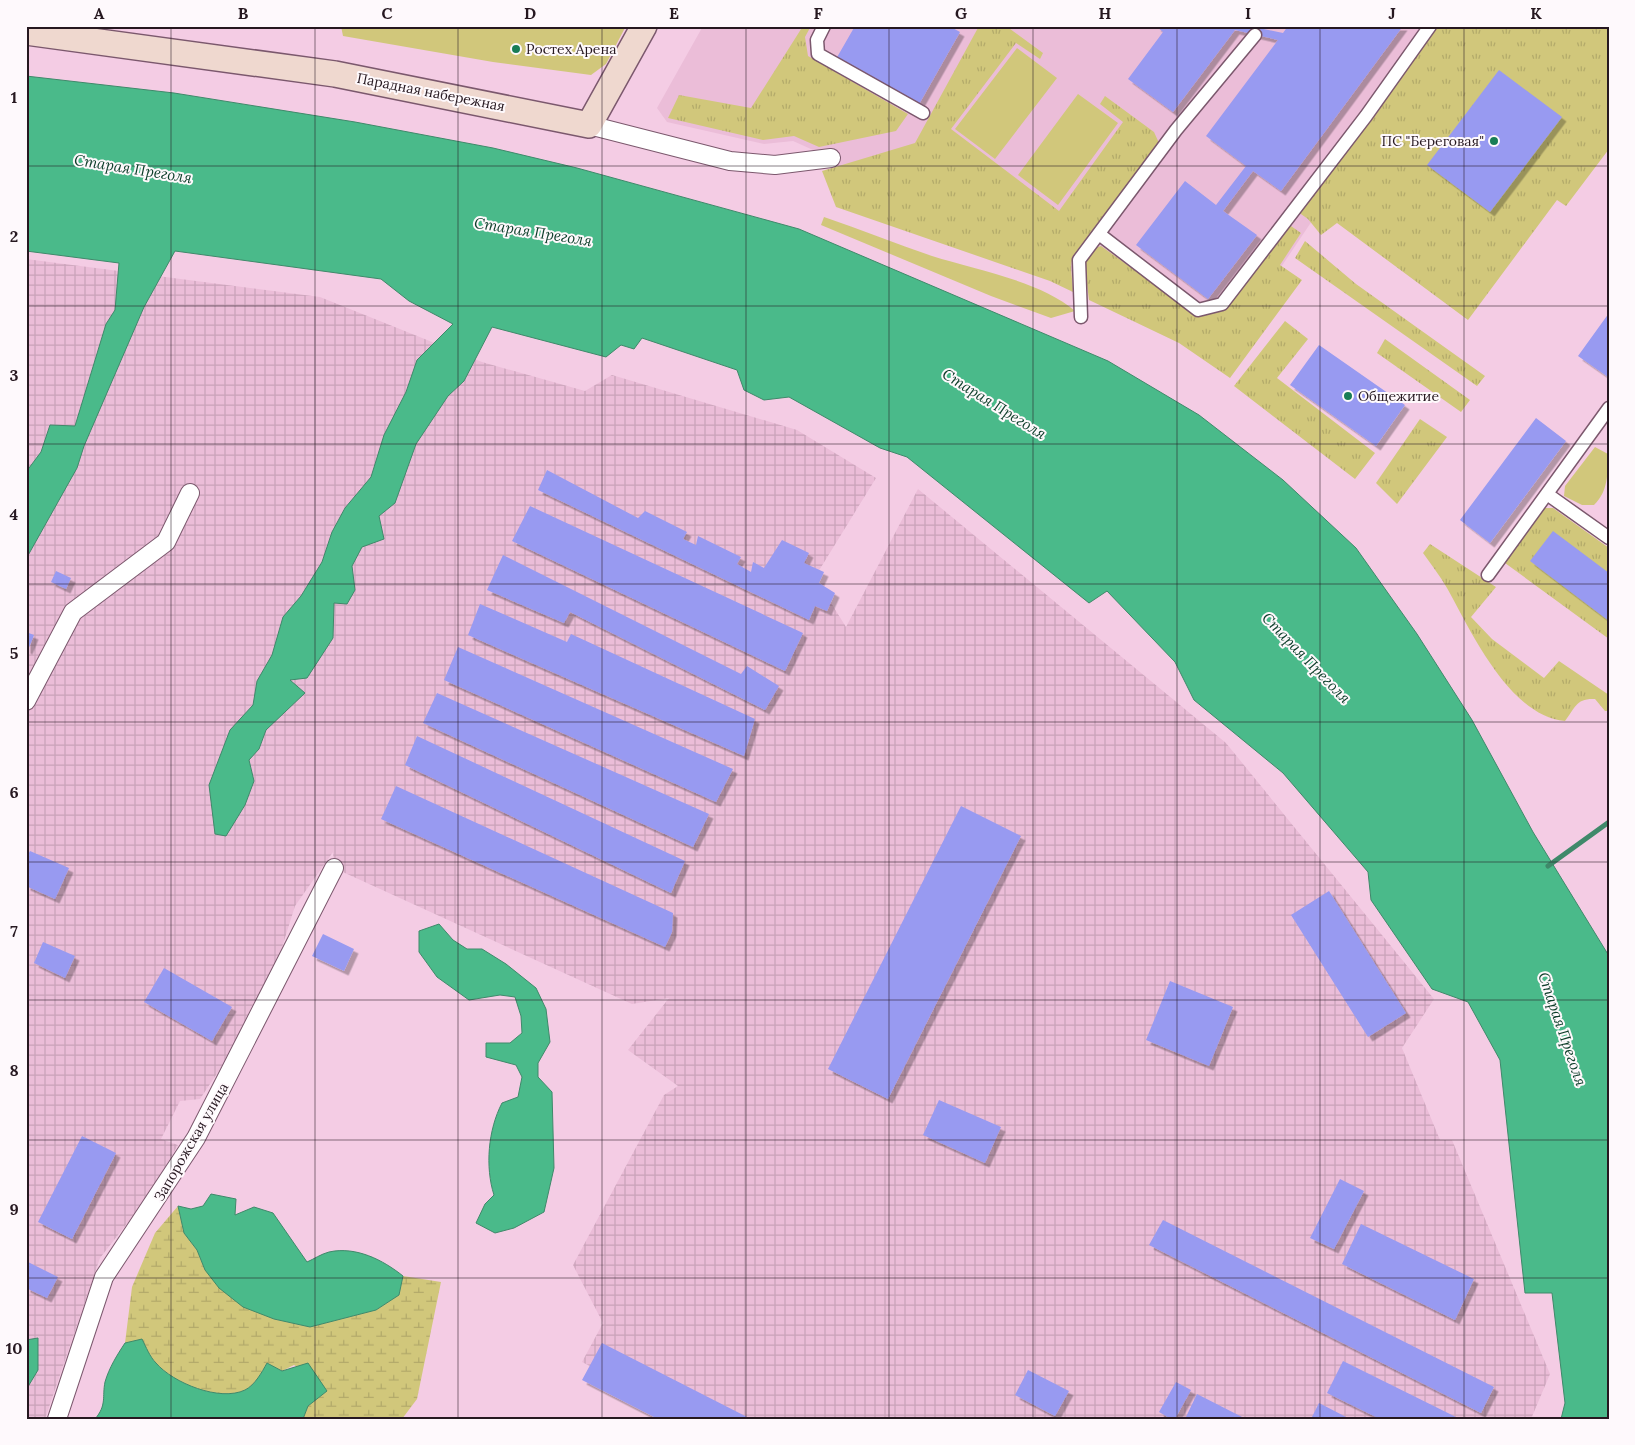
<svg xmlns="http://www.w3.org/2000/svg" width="1635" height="1445" viewBox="0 0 1635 1445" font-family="Lora,serif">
<defs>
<pattern id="industrial-grid" width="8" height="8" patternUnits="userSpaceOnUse" patternTransform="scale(1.25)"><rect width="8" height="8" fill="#ebbdd8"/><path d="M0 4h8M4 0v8" fill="none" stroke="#c9a2b9"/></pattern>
<pattern id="grass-tufts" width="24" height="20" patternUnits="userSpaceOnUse" patternTransform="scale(1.25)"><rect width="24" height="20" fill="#d1c77b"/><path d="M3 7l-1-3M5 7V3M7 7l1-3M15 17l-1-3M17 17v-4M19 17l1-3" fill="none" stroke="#b3aa6a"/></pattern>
<pattern id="wetland-marsh" width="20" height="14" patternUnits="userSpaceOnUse" patternTransform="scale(1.25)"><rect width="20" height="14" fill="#d1c77b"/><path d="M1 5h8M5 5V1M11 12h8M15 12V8" fill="none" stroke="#b3aa6a"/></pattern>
<filter id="shadow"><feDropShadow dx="4.5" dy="4.5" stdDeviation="0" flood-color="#0004"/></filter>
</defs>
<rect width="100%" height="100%" fill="#f4cce4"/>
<path fill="#ebbdd8" d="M 703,26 L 1455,26 L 1316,215 L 1218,361 L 1157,319 L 1037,260 L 842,177 L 831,158 L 793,141 L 764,144 L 667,122 L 657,108 Z"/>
<path fill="url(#industrial-grid)" d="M 26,259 L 320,297 L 482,362 L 585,391 L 612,375 L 797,430 L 876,478 L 815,577 L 846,627 L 918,489 L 1226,743 L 1434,999 L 1402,1048 L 1440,1140 L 1452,1140 L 1550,1374 L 1531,1419 L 694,1419 L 582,1362 L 603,1323 L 573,1265 L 664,1095 L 678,1086 L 628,1050 L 669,998 L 632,1004 L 334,868 L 333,852 L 295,906 L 278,960 L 230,1054 L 200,1099 L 180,1101 L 161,1139 L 178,1145 L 147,1198 L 100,1258 L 45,1419 L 26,1419 Z"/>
<path fill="url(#grass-tufts)" d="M 803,26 L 811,26 L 805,37 L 808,56 L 908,114 L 896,131 L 819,147 L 794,136 L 763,140 L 668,118 L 679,95 L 751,108 Z
M 979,26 L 1006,26 L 1043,53 L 1040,59 L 1016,43 L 951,129 L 1059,211 L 1123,122 L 1100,104 L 1105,96 L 1154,132 L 1159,143 L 1073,256 C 1069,269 1073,279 1073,292 L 1050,281 L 836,207 L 822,171 L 915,143 Z
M 1436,26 L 1609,26 L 1609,149 L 1566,206 L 1557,200 L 1468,320 L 1337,223 L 1321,235 L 1308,219 L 1298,212 L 1374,117 Z
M 1288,224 L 1301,233 L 1280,265 L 1302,280 L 1230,378 L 1179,343 L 1089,300 L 1084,261 L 1095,248 L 1101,246 L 1197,315 L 1223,310 Z
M 1305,241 L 1356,284 L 1485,376 L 1477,386 L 1295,258 Z
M 1285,321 L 1308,339 L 1277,378 L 1375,453 L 1355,479 L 1234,386 Z
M 1385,339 L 1470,400 L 1461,412 L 1377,353 Z
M 1420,419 L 1447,437 L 1397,504 L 1376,483 Z
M 1544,508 L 1553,508 L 1609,548 L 1609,639 L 1505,563 Z
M 1430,544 L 1496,587 L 1471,617 L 1492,639 L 1544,678 L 1559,661 L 1609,695 L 1609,711 L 1605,711 L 1595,699 C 1576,698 1575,708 1565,721 C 1509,716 1471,631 1447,588 C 1440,576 1431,564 1423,553 Z"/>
<path fill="url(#wetland-marsh)" d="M 178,1206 L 184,1233 L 197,1250 L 205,1270 L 274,1319 L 310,1327 L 376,1310 L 399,1295 L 403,1276 L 441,1282 L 417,1399 L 402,1419 L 303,1419 L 308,1406 L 327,1391 L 317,1378 L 294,1365 L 282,1371 L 267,1363 C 262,1372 255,1385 245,1390 C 220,1402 173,1383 156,1363 C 150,1357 146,1347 142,1340 L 125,1343 L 132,1287 L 155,1233 Z"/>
<path fill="#d1c77b" d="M 341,26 L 626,26 L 606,64 L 591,75 L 493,62 L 343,36 Z
M 1017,48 L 1057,78 L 995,159 L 955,129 Z
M 1078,94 L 1118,123 L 1058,205 L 1018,175 Z
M 824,217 C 860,229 896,244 932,256 C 976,270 1041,281 1075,311 L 1051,318 L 991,296 L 821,225 Z
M 1595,447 L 1608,454 C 1608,473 1608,492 1594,505 L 1582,505 L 1564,496 L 1565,486 Z"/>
<path fill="#4aba8a" stroke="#3f896a" d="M 26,76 L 174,93 L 355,122 L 493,148 L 577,168 L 799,229 L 1108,361 L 1199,415 L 1283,480 L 1356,548 L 1417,634 L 1472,720 L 1533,832 L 1609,956 L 1609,1419 L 1561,1419 L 1565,1403 L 1552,1293 L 1525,1293 L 1500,1060 L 1468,1002 L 1432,989 L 1371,900 L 1368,872 L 1283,773 L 1194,700 L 1175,662 L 1107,591 L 1089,603 L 907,457 L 880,448 L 789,397 L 764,400 L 744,390 L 737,370 L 642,338 L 634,349 L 621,345 L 606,357 L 492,327 L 464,381 L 448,396 L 416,444 L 395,503 L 379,516 L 384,539 L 362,547 L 352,566 L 355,590 L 347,604 L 334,603 L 333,638 L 307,678 L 290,680 L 305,693 L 266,730 L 259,749 L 249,760 L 254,781 L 245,805 L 226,836 L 215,834 L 209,785 L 230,730 L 253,705 L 257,681 L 272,655 L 283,617 L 301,596 L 322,562 L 332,532 L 345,508 L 371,477 L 384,435 L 406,392 L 417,360 L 453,324 L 409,301 L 381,279 L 175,251 L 144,307 L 84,446 L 77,468 L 26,559 L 26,472 L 41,452 L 50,425 L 75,426 L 106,324 L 115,310 L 119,263 L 26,251 Z
M 439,924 L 453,940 L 467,949 L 482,949 L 506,964 L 536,988 L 546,1009 L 550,1042 L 538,1063 L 538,1077 L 552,1092 L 554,1168 L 544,1212 L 514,1228 L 495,1233 L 476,1223 L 485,1204 L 494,1195 C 485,1167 488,1130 502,1103 L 518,1097 L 522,1077 L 516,1065 L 486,1057 L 486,1043 L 510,1043 L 522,1033 L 521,1016 L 515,997 L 500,995 L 469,1000 L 437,977 L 419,952 L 419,931 Z
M 211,1194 L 236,1199 L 235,1215 L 254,1207 L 273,1213 L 307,1262 C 314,1259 321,1254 329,1252 C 356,1246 383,1260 403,1276 L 399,1295 L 376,1310 L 310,1327 L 274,1319 L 243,1307 L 219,1288 L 205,1270 L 197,1250 L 184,1233 L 178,1206 L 191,1209 L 203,1206 Z
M 38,1338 L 38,1370 L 26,1390 L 26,1340 Z
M 142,1339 C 146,1347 150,1357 156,1363 C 173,1383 220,1402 245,1390 C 255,1385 262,1372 267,1363 L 282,1371 L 308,1363 L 327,1391 L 308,1406 L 303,1419 L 95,1419 C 107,1405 102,1397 105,1382 C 109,1368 117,1355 125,1343 Z"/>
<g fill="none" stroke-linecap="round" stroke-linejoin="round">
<path stroke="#3f896a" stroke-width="5" d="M 1548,866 L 1609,822"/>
</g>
<path fill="#989af1" filter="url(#shadow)" d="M 855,26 L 949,26 L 960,32 L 918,106 L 836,59 Z
M 1156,26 L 1249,26 L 1283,33 L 1288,26 L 1403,26 L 1281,191 L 1253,171 L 1223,211 L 1257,235 L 1208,299 L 1136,245 L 1185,181 L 1216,205 L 1246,166 L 1206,136 L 1278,40 L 1235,30 L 1173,112 L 1128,79 L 1163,32 Z
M 1499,70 L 1562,117 L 1490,212 L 1427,165 Z
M 1609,313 L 1609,375 L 1608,377 L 1578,356 Z
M 1319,345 L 1405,405 L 1376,446 L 1290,385 Z
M 1536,418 L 1566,441 L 1490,543 L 1460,520 Z
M 547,470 L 638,518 L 645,511 L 687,532 L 683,539 L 696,545 L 698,536 L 741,557 L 737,564 L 751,572 L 753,562 L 764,568 L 782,540 L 809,553 L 804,563 L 824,572 L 819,583 L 835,593 L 827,611 L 815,606 L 809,620 L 538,490 Z
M 530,506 L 803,633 L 785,671 L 512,541 Z
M 1553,531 L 1609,573 L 1609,621 L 1530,561 Z
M 503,555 L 741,674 L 747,666 L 779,686 L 765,710 L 570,612 L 564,623 L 487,590 Z
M 56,571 L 71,578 L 66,589 L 51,582 Z
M 480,604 L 567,642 L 571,634 L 755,719 L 744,756 L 468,635 Z
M 26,632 L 34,635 L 28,650 L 26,649 Z
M 458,647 L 733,769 L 716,802 L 444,680 Z
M 437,693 L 709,814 L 693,847 L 423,723 Z
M 417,736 L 685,861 L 671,893 L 405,765 Z
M 396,786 L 673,913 L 672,932 L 665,947 L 381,819 Z
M 961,806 L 1021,836 L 888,1099 L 828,1069 Z
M 30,851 L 69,868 L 55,899 L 26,886 L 26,858 Z
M 1329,891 L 1406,1013 L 1368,1037 L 1291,915 Z
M 323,934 L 354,949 L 344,971 L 312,956 Z
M 43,942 L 75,956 L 65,978 L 34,963 Z
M 164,968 L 232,1007 L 212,1041 L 144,1002 Z
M 1170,981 L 1233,1007 L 1209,1066 L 1146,1040 Z
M 939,1100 L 1001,1127 L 985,1163 L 923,1135 Z
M 82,1136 L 116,1153 L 72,1239 L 38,1222 Z
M 1340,1179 L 1364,1191 L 1334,1249 L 1310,1238 Z
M 1163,1220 L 1494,1387 L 1481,1413 L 1149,1245 Z
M 1361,1224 L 1474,1279 L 1455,1320 L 1342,1264 Z
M 26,1261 L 58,1277 L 47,1298 L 26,1288 Z
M 602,1343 L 751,1419 L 658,1419 L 582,1380 Z
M 1343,1361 L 1460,1419 L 1380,1419 L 1327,1393 Z
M 1028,1370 L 1069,1391 L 1055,1416 L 1015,1395 Z
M 1176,1382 L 1191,1390 L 1175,1419 L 1171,1419 L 1159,1412 Z
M 1197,1394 L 1246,1419 L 1185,1419 Z
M 1319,1403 L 1350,1419 L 1311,1419 Z"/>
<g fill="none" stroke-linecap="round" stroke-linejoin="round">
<g stroke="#7b586d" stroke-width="15">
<path id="pedestrian" d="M 824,26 L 817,40 L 818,54 L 923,113
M 1099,234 L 1198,310 L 1222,304 L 1366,116 L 1430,26
M 1081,317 L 1079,260 L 1176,130 L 1255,35
M 1547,494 L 1609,538
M 1488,575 L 1609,408"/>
</g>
<g stroke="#7b586d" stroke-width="20">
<path id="minor" d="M 589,125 L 730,161 L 775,165 L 831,158
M 26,701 L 73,612 L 166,542 L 190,493
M 57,1419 L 104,1277 L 196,1138 L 334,868"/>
</g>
<g stroke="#7b586d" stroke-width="28">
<path id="secondary" d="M 26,32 L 335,74 L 589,125 L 644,26"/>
</g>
<use href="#pedestrian" stroke="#fff" stroke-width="12"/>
<use href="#minor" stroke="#fff" stroke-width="18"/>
<use href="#secondary" stroke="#efd8cf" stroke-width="25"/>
</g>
<path fill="none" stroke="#261820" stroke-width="1" stroke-opacity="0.55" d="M 171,26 L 171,1419M 315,26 L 315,1419M 458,26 L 458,1419M 602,26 L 602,1419M 746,26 L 746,1419M 889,26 L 889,1419M 1033,26 L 1033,1419M 1177,26 L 1177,1419M 1320,26 L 1320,1419M 1464,26 L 1464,1419M 26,166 L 1609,166M 26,306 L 1609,306M 26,444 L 1609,444M 26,584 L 1609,584M 26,722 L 1609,722M 26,862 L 1609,862M 26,1000 L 1609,1000M 26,1140 L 1609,1140M 26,1278 L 1609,1278"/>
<g fill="#187d56" stroke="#fef9fc" stroke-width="2">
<circle cx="516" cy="49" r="5"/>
<circle cx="1494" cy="141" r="5"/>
<circle cx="1348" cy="396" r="5"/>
</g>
<g text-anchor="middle" stroke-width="4" stroke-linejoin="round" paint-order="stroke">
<g font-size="14" fill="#261820" stroke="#fef9fc" text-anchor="start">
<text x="526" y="54">Ростех Арена</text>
<text x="1484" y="146" text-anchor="end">ПС "Береговая"</text>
<text x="1358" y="401">Общежитие</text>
</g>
<g font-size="14" fill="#261820" stroke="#fef9fc">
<text transform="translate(431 92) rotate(11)" y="5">Парадная набережная</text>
<text transform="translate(191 1142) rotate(-60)" y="5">Запорожская улица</text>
</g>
<g font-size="15" font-style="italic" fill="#0c3d29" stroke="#fef9fc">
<text transform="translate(133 169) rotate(9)" y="5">Старая Преголя</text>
<text transform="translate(533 232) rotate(9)" y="5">Старая Преголя</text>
<text transform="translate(994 404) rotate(32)" y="5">Старая Преголя</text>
<text transform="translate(1306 658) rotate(46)" y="5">Старая Преголя</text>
<text transform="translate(1562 1029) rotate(71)" y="5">Старая Преголя</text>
</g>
</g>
<rect width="1635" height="1445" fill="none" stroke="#fef9fc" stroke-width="55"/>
<rect x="28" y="28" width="1580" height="1390" fill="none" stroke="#261820" stroke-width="2"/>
<g font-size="16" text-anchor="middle" font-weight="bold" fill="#261820">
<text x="99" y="19">A</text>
<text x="243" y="19">B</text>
<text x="387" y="19">C</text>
<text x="530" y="19">D</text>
<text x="674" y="19">E</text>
<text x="818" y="19">F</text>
<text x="961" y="19">G</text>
<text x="1105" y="19">H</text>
<text x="1248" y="19">I</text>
<text x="1392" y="19">J</text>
<text x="1536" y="19">K</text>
<text x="14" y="103">1</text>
<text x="14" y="242">2</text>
<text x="14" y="381">3</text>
<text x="14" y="520">4</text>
<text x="14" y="659">5</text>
<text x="14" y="798">6</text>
<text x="14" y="937">7</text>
<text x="14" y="1076">8</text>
<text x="14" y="1215">9</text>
<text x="14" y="1354">10</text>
</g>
</svg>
